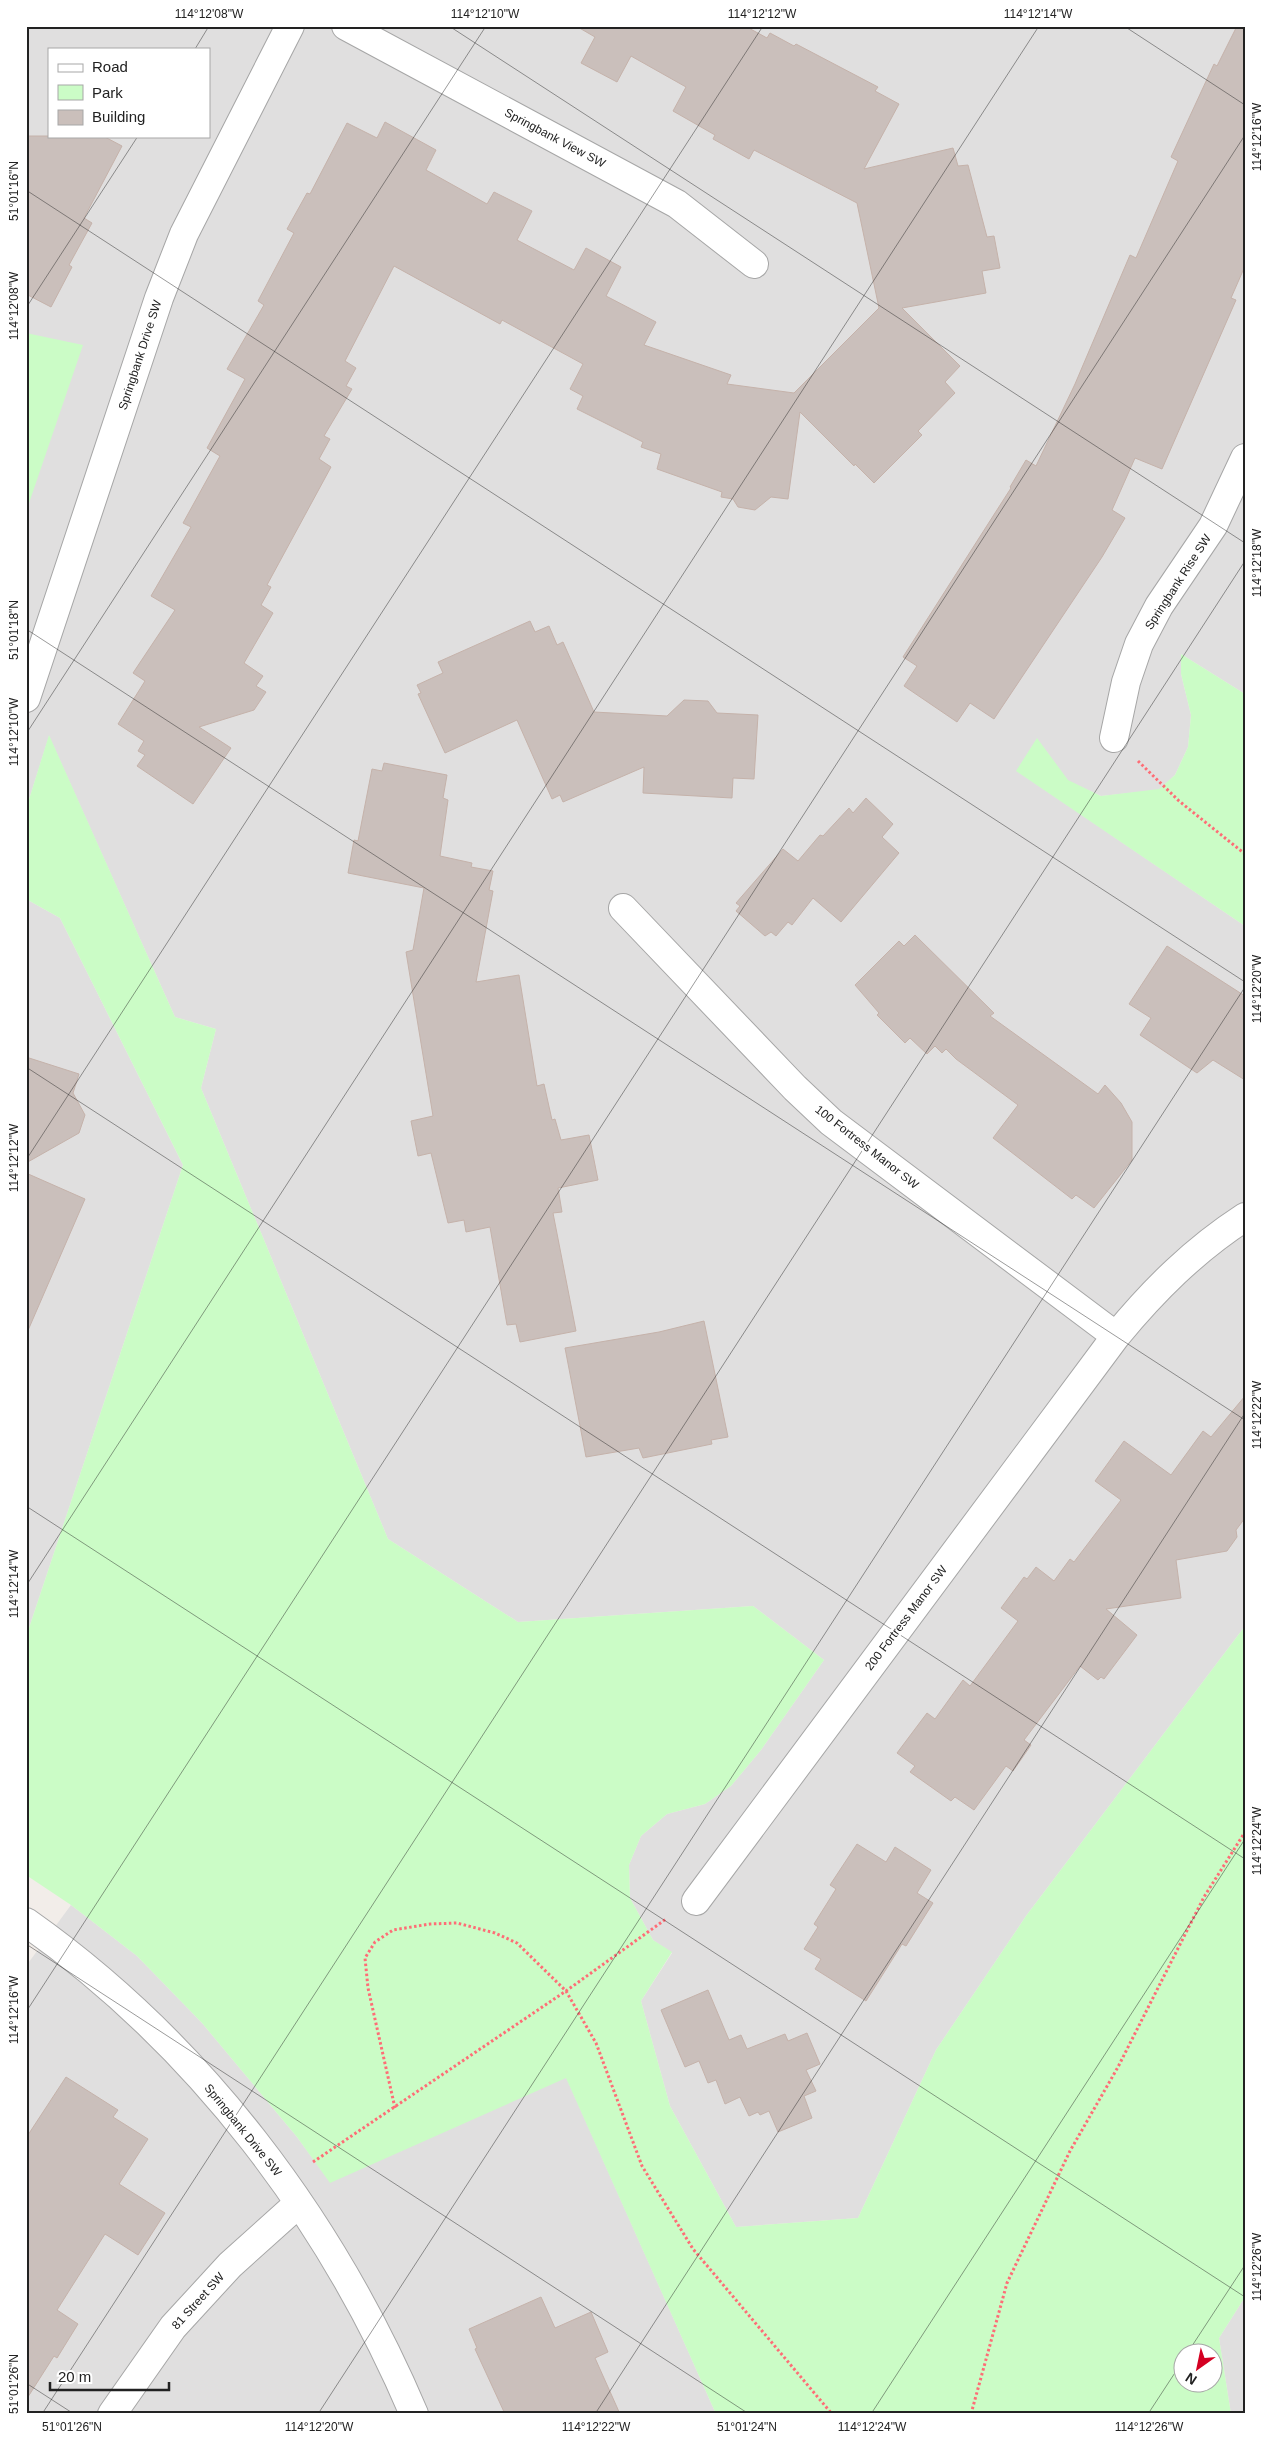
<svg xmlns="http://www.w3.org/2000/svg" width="1271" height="2440" viewBox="0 0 1271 2440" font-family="Arial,sans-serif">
<rect width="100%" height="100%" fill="#f2ede9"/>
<path fill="#e0dfdf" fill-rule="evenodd" d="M 26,26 L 1245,26 L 1245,694 L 1181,654 L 1181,674 L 1191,715 L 1188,747 L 1175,775 L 1159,790 L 1101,796 L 1068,781 L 1037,739 L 1017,771 L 1245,926 L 1245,1626 L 1026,1916 L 936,2050 L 858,2218 L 736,2227 L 670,2106 L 641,2001 L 672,1953 L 653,1940 L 630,1898 L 629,1865 L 641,1836 L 667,1814 L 705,1804 L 731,1786 L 761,1750 L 824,1660 L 753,1606 L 518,1622 L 388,1539 L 201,1088 L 216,1029 L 175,1017 L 49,736 L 26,809 ZM 49,49 L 209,49 L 209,136 L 49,136 Z
M 26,899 L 60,918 L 183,1165 L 26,1637 Z
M 71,1905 L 137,1956 L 202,2023 L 297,2137 L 330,2182 L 566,2077 L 716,2414 L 26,2414 L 26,1966 Z
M 1245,2297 L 1245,2414 L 1231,2414 L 1219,2338 Z"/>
<path fill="#cbfcc6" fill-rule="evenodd" d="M 26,333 L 83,345 L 26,512 Z
M 1181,654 L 1245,694 L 1245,926 L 1016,771 L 1037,738 L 1068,780 L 1101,796 L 1159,789 L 1175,775 L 1188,747 L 1191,715 L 1181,674 Z
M 49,735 L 175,1017 L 216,1029 L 201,1088 L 388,1539 L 518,1622 L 753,1606 L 824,1660 L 761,1750 L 731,1786 L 705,1804 L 667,1814 L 641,1836 L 629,1865 L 630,1898 L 653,1940 L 672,1952 L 641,2001 L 670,2106 L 736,2227 L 858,2218 L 936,2050 L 1026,1916 L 1245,1626 L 1245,2297 L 1219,2338 L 1231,2414 L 716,2414 L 566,2078 L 330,2183 L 297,2137 L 202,2023 L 137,1956 L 71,1905 L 26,1875 L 26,1637 L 183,1165 L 60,918 L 26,899 L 26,809 ZM 1184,2352 L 1214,2352 L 1214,2382 L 1184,2382 Z"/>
<path fill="#cabfbb" stroke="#c5b2aa" d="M 576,26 L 745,26 L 767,38 L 770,33 L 794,46 L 796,44 L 878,87 L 875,91 L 899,104 L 864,169 L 953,148 L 958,166 L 968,165 L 987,237 L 994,236 L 1000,268 L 982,271 L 986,293 L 902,308 L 960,366 L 945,382 L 955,393 L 918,431 L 922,435 L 874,483 L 855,464 L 854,466 L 800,412 L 788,499 L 771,497 L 755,510 L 738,507 L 733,499 L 721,497 L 722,492 L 657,469 L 661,454 L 641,447 L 643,442 L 577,409 L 583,396 L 570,389 L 583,364 L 502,320 L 500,324 L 394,266 L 345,361 L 356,368 L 346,386 L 352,389 L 324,436 L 330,439 L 319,459 L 331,467 L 267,585 L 271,587 L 261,605 L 273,613 L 244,663 L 263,676 L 256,686 L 266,692 L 254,710 L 199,727 L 231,748 L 193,804 L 137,766 L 145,755 L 138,751 L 144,741 L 118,724 L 145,681 L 133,673 L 175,610 L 151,596 L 191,527 L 183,523 L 220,456 L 207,448 L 245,379 L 227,369 L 264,305 L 258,301 L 294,233 L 287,229 L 307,193 L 310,194 L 347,123 L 377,138 L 385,122 L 436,150 L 426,170 L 487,204 L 494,192 L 532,211 L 517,240 L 574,270 L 586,248 L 621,267 L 606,296 L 656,322 L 644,345 L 731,375 L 727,384 L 794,393 L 879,308 L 857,203 L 754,150 L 749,159 L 713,139 L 715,135 L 673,111 L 686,87 L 631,56 L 617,82 L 581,63 L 595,37 Z
M 1237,26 L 1245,26 L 1245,266 L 1231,298 L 1236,300 L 1162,469 L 1135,458 L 1112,510 L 1125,518 L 1102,557 L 994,719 L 970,703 L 957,722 L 904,686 L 917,666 L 903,657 L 1011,488 L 1010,487 L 1026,460 L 1036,466 L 1075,384 L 1130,255 L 1136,258 L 1178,161 L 1171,157 L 1214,64 L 1217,66 Z
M 26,136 L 103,136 L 122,146 L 84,218 L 92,223 L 69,265 L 72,267 L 51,307 L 26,294 Z
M 530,621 L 535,632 L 549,626 L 557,645 L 563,642 L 594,712 L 667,716 L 684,700 L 708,701 L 717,713 L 758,715 L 754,779 L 733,778 L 732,798 L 643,793 L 644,767 L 563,802 L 560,795 L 552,799 L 517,720 L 445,753 L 418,694 L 421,693 L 417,685 L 443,673 L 438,662 Z
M 384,763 L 447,775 L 443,798 L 448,800 L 440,856 L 472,863 L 471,867 L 493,871 L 489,890 L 493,891 L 476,982 L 519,975 L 537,1086 L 544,1084 L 552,1120 L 555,1119 L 561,1140 L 589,1135 L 598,1180 L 558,1188 L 562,1212 L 553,1213 L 576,1331 L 520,1342 L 516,1324 L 507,1325 L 490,1227 L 466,1232 L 464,1220 L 448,1223 L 431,1153 L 418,1156 L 411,1121 L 433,1116 L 406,952 L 413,950 L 424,888 L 348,873 L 354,840 L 358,841 L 372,769 L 382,771 Z
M 866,798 L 893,824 L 882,837 L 899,853 L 841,922 L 813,898 L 792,925 L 788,922 L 776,936 L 771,932 L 765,936 L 736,911 L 740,906 L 736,903 L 783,849 L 798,861 L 820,835 L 823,836 L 849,808 L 853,813 Z
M 915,935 L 994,1013 L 990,1016 L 1098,1094 L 1105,1085 L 1121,1103 L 1132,1122 L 1132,1160 L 1094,1208 L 1076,1195 L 1072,1199 L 993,1138 L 1018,1105 L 956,1059 L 946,1049 L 942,1053 L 935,1046 L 927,1054 L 910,1038 L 905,1043 L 877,1015 L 879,1013 L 855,985 L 899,941 L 904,946 Z
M 1167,946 L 1245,996 L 1245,1080 L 1213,1060 L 1197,1073 L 1140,1035 L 1151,1018 L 1129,1004 Z
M 26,1057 L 79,1074 L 73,1093 L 85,1115 L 79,1133 L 26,1163 Z
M 26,1173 L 85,1199 L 26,1335 Z
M 704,1321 L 728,1437 L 711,1440 L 712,1444 L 643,1458 L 639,1448 L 586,1457 L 565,1348 L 659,1332 Z
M 1245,1396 L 1245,1518 L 1236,1530 L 1237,1537 L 1227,1551 L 1176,1560 L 1181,1598 L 1106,1609 L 1137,1635 L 1104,1679 L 1101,1677 L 1098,1680 L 1080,1666 L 1024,1740 L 1031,1745 L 1013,1771 L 1006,1766 L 974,1810 L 955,1797 L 951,1801 L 910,1772 L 915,1766 L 897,1753 L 927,1713 L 935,1719 L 963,1680 L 970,1686 L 1018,1621 L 1001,1608 L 1024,1577 L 1027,1579 L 1036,1567 L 1054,1581 L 1070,1559 L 1074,1562 L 1121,1500 L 1095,1481 L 1124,1441 L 1171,1475 L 1203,1431 L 1211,1437 Z
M 857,1844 L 886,1862 L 895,1847 L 931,1870 L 917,1893 L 933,1903 L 906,1946 L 902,1944 L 866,2001 L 815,1969 L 821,1959 L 804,1949 L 818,1927 L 814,1924 L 836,1889 L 830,1885 Z
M 708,1990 L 729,2040 L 741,2035 L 747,2049 L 785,2034 L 788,2041 L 807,2033 L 820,2064 L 806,2070 L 816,2091 L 804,2096 L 812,2118 L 778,2132 L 769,2111 L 760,2115 L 758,2112 L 749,2116 L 740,2097 L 725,2104 L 716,2080 L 708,2083 L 699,2061 L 685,2067 L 661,2010 Z
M 66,2077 L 118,2110 L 113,2117 L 148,2139 L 119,2184 L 165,2213 L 138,2255 L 105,2234 L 57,2310 L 78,2324 L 57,2358 L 54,2356 L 26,2400 L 26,2138 Z
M 541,2297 L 555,2328 L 591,2312 L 608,2352 L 595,2358 L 620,2414 L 505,2414 L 475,2349 L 477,2348 L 469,2329 Z"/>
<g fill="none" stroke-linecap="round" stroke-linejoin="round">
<g stroke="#a6a6a6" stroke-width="30">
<path id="street" d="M 346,26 L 677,204 L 754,264
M 26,698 L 159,298 L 184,234 L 290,26
M 1114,738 L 1126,682 L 1139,644 L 1159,606 L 1213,526 L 1245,458
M 623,908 L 795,1088 L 831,1122 L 1116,1336
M 696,1901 L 1116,1336 C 1154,1290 1194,1250 1245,1217
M 26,1922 C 199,2044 331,2219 414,2414
M 112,2414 L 173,2327 L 230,2265 L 299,2203"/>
</g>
<path stroke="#fe6d76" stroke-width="3" stroke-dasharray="2.5 2.5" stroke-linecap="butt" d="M 1138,761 L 1179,801 L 1245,854
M 395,2108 L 368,1988 L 365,1958 L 375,1942 L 393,1930 L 430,1924 L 457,1923 L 495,1933 L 517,1943 L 566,1991 L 596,2043 L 642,2166 L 693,2249 L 832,2414
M 313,2162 L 566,1991 L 666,1919
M 971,2414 L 1007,2283 L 1070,2151 L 1118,2067 L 1204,1897 L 1245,1832"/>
<use href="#street" stroke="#fff" stroke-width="28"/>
</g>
<path fill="none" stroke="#222" stroke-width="1" stroke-opacity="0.45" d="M 449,26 L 1245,543M 1124,26 L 1245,105M 195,49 L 209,26M 26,190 L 1245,982M 26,308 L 138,136M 26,629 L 1245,1420M 26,734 L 486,26M 26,1067 L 1245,1859M 26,1160 L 763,26M 26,1506 L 1245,2297M 26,1586 L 1039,26M 26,1944 L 749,2414M 26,2012 L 1245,135M 1188,2352 L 1245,2265M 26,2383 L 74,2414M 42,2414 L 1245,561M 318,2414 L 1245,987M 595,2414 L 1245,1413M 871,2414 L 1245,1839M 1148,2414 L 1184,2359"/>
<g text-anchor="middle" stroke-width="5" stroke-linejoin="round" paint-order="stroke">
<g font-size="12" fill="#222" stroke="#fff">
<text transform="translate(555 138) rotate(28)" y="4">Springbank View SW</text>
<text transform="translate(140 355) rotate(-72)" y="4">Springbank Drive SW</text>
<text transform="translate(1178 582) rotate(-57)" y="4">Springbank Rise SW</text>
<text transform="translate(867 1147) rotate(38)" y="4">100 Fortress Manor SW</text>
<text transform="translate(906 1618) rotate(-53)" y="4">200 Fortress Manor SW</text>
<text transform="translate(243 2130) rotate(51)" y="4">Springbank Drive SW</text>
<text transform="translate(198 2301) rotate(-48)" y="4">81 Street SW</text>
</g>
</g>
<rect width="1271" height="2440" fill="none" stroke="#ffffff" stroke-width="55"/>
<rect x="48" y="48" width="162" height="90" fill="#ffffff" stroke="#a7a7a7"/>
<rect x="58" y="64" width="25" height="8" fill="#ffffff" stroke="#a7a7a7"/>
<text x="92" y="72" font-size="15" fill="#222222">Road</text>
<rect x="58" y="85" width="25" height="15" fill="#cbfcc6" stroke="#a7a7a7"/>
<text x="92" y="98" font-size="15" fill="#222222">Park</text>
<rect x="58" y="110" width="25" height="15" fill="#cabfbb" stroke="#a7a7a7"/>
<text x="92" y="122" font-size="15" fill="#222222">Building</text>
<g transform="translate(1198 2368) rotate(213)"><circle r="24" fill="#ffffff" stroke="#a7a7a7"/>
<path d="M0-4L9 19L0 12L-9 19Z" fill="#d40022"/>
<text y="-8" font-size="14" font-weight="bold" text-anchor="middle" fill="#222222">N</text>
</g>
<path d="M50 2382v8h119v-8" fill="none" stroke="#222222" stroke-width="2.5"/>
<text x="58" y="2382" font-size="15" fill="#222222" stroke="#ffffff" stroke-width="4" paint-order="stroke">20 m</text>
<rect x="28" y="28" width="1216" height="2384" fill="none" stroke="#222" stroke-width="2"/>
<g font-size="12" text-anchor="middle" fill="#222">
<text x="209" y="18">114°12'08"W</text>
<text x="485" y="18">114°12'10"W</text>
<text x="762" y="18">114°12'12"W</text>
<text x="1038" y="18">114°12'14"W</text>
<text transform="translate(1257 137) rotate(-90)" y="4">114°12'16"W</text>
<text transform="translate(14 191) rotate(-90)" y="4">51°01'16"N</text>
<text transform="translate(14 306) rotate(-90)" y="4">114°12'08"W</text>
<text transform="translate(1257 563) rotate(-90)" y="4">114°12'18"W</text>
<text transform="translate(14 630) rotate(-90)" y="4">51°01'18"N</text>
<text transform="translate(14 732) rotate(-90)" y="4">114°12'10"W</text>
<text transform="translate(1257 989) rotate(-90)" y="4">114°12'20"W</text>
<text transform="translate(14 1158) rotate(-90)" y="4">114°12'12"W</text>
<text transform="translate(1257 1415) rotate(-90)" y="4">114°12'22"W</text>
<text transform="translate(14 1584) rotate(-90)" y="4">114°12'14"W</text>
<text transform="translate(1257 1841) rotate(-90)" y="4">114°12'24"W</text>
<text transform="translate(14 2010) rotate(-90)" y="4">114°12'16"W</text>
<text transform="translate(1257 2267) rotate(-90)" y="4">114°12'26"W</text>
<text transform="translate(14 2384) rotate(-90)" y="4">51°01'26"N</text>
<text x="72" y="2431">51°01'26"N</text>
<text x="319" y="2431">114°12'20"W</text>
<text x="596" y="2431">114°12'22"W</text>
<text x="747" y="2431">51°01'24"N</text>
<text x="872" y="2431">114°12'24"W</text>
<text x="1149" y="2431">114°12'26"W</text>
</g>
</svg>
